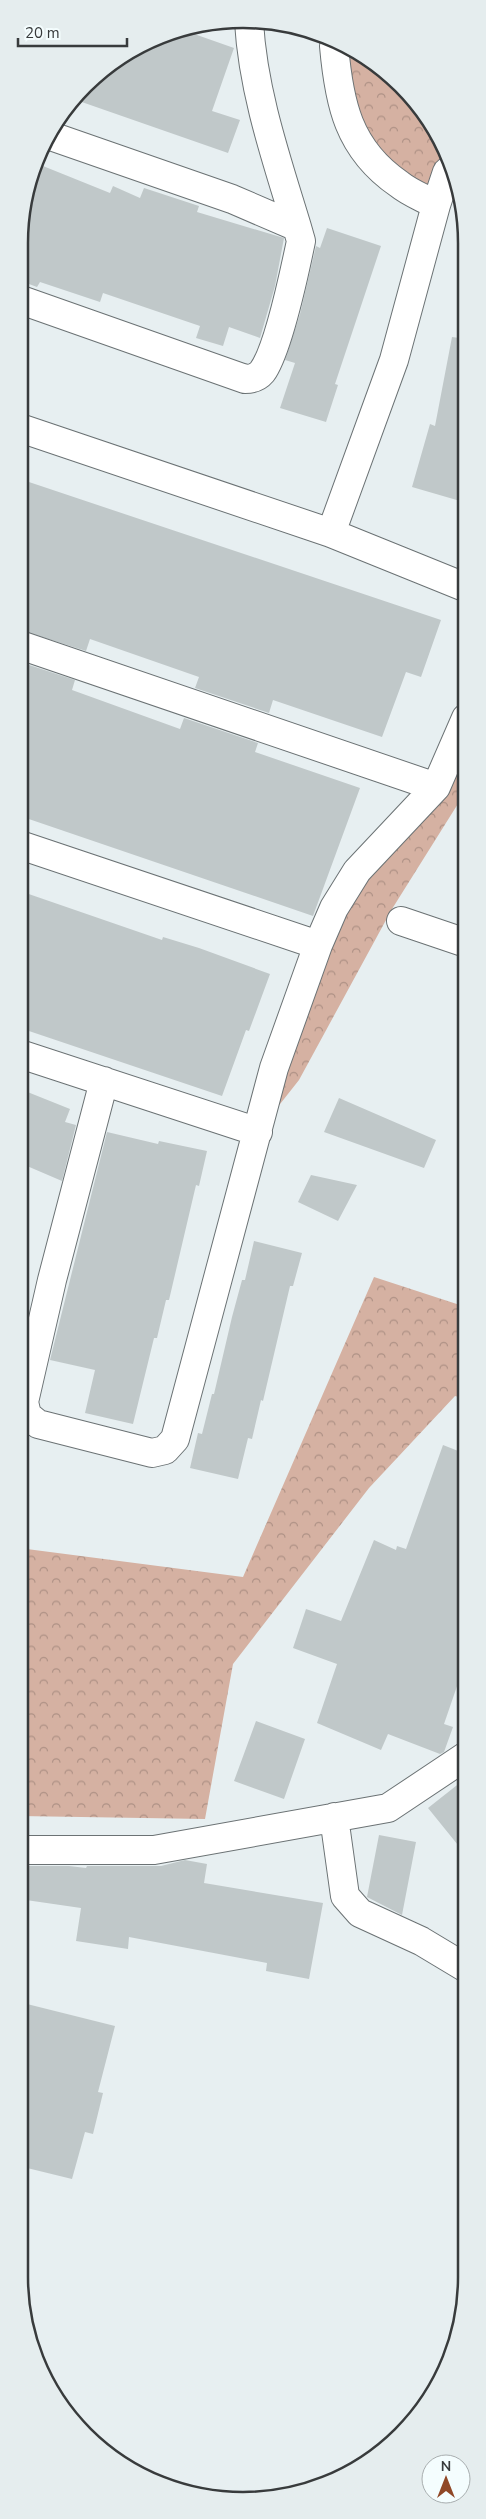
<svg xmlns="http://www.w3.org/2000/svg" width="486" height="2519" viewBox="0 0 486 2519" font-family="'Nunito Sans',sans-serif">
<defs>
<pattern id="forest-crowns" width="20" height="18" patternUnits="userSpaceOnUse" patternTransform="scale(1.25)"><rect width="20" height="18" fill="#d5b1a2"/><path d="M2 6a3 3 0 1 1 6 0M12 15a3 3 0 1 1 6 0" fill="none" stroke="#ae9185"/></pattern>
</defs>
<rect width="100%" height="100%" fill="#e7eff1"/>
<path fill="url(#forest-crowns)" d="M 338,40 L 402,85 L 450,157 L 436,205 L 371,161 Z
M 466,718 L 466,791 L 392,909 L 299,1080 L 258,1132 L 318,945 Z
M 374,1277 L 466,1307 L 466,1399 L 455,1396 L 369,1488 L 233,1664 L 205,1819 L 19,1816 L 19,1548 L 243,1577 Z"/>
<path fill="#c0c8c9" d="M 180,29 L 234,48 L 212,111 L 240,120 L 228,153 L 76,100 L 106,65 Z
M 38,164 L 110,193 L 113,186 L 140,198 L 144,188 L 199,206 L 197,212 L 284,238 L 275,286 L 260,338 L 229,327 L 223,346 L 196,338 L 200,326 L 103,293 L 100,302 L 40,282 L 37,287 L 21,281 L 21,214 Z
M 327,228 L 381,246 L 335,384 L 338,385 L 326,422 L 280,408 L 295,363 L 285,360 L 300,314 L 316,246 L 320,248 Z
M 452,337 L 467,339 L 467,503 L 412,487 L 430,424 L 435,426 Z
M 20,479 L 441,620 L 421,677 L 406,672 L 382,737 L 273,700 L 269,713 L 195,688 L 199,677 L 90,639 L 86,651 L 20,630 Z
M 20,662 L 75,680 L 72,690 L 180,729 L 184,718 L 258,743 L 255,752 L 360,788 L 313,916 L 20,816 Z
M 20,891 L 162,940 L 163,937 L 199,948 L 270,974 L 249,1031 L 246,1030 L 222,1096 L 20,1028 Z
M 20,1089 L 70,1109 L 65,1122 L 76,1125 L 62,1181 L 20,1163 Z
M 339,1098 L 436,1140 L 424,1168 L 324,1132 Z
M 107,1132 L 158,1144 L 159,1141 L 207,1151 L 199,1186 L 196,1185 L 169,1300 L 166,1300 L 157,1338 L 154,1338 L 133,1424 L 85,1413 L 95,1370 L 50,1360 Z
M 311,1175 L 357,1185 L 338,1221 L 298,1202 Z
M 254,1241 L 302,1253 L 293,1286 L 290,1286 L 263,1401 L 261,1400 L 252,1439 L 248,1438 L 238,1479 L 190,1468 L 198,1433 L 202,1434 L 212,1394 L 214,1394 L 232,1317 L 242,1280 L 245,1280 Z
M 443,1445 L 466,1454 L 466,1660 L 444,1724 L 453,1727 L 444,1752 L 440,1754 L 388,1734 L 381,1750 L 317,1723 L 337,1664 L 293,1648 L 306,1609 L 341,1621 L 374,1540 L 396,1550 L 397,1546 L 406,1549 Z
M 256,1721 L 305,1739 L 284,1799 L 234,1781 Z
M 466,1778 L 466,1855 L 428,1808 Z
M 379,1835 L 416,1842 L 402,1915 L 367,1897 Z
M 185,1860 L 207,1864 L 204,1883 L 323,1903 L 309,1979 L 266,1971 L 267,1963 L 129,1937 L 128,1949 L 76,1941 L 81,1908 L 19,1899 L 19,1866 L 69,1866 L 86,1868 L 87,1866 L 161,1866 Z
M 19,2002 L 115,2026 L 98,2092 L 103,2093 L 93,2134 L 85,2132 L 72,2179 L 19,2166 Z"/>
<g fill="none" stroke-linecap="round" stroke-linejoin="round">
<g stroke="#6b7274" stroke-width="30">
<path id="minor" d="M 249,22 C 253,92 277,161 297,227
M 338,40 L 334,46 C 339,103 348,149 399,184 C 410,193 424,198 436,205
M 21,300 L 245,379 C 251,379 257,378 262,372 C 278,351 295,270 301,241 L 297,227 L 232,199 L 48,135
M 20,428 L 331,533 L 467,588
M 331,533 L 394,360 L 436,205 L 447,172 L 453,168
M 20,645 L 436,787
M 20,845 L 318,945
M 401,921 L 466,943
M 20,1054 L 258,1132
M 104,1081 L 52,1280 L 24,1402 L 27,1415 L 38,1424 L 152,1453 L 165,1450 L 175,1439 L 274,1068 L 318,945 L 334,908 L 357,871 L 436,787 L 466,718
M 334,1817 L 345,1896 L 360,1913 L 421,1941 L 466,1968
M 19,1850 L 154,1850 L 388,1808 L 466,1756"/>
</g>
<use href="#minor" stroke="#fff" stroke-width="28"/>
</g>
<path d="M0 0H486V2519H0ZM243 28H243A215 215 0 0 1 458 243V2277A215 215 0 0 1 243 2492H243A215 215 0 0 1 28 2277V243A215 215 0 0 1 243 28Z" fill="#e5edee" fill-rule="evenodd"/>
<path fill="none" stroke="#383b3c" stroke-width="2.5" d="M243 28H243A215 215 0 0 1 458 243V2277A215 215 0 0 1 243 2492H243A215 215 0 0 1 28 2277V243A215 215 0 0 1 243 28Z"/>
<g transform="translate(446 2479)"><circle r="24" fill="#f4fdfe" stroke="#a9afb0"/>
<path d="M0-4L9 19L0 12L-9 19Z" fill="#904827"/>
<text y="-8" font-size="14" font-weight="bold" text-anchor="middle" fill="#383b3c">N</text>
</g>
<path d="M18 38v8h109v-8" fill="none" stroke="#383b3c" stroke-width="2.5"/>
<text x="25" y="38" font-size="15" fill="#383b3c" stroke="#f4fdfe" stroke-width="4" paint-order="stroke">20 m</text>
</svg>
